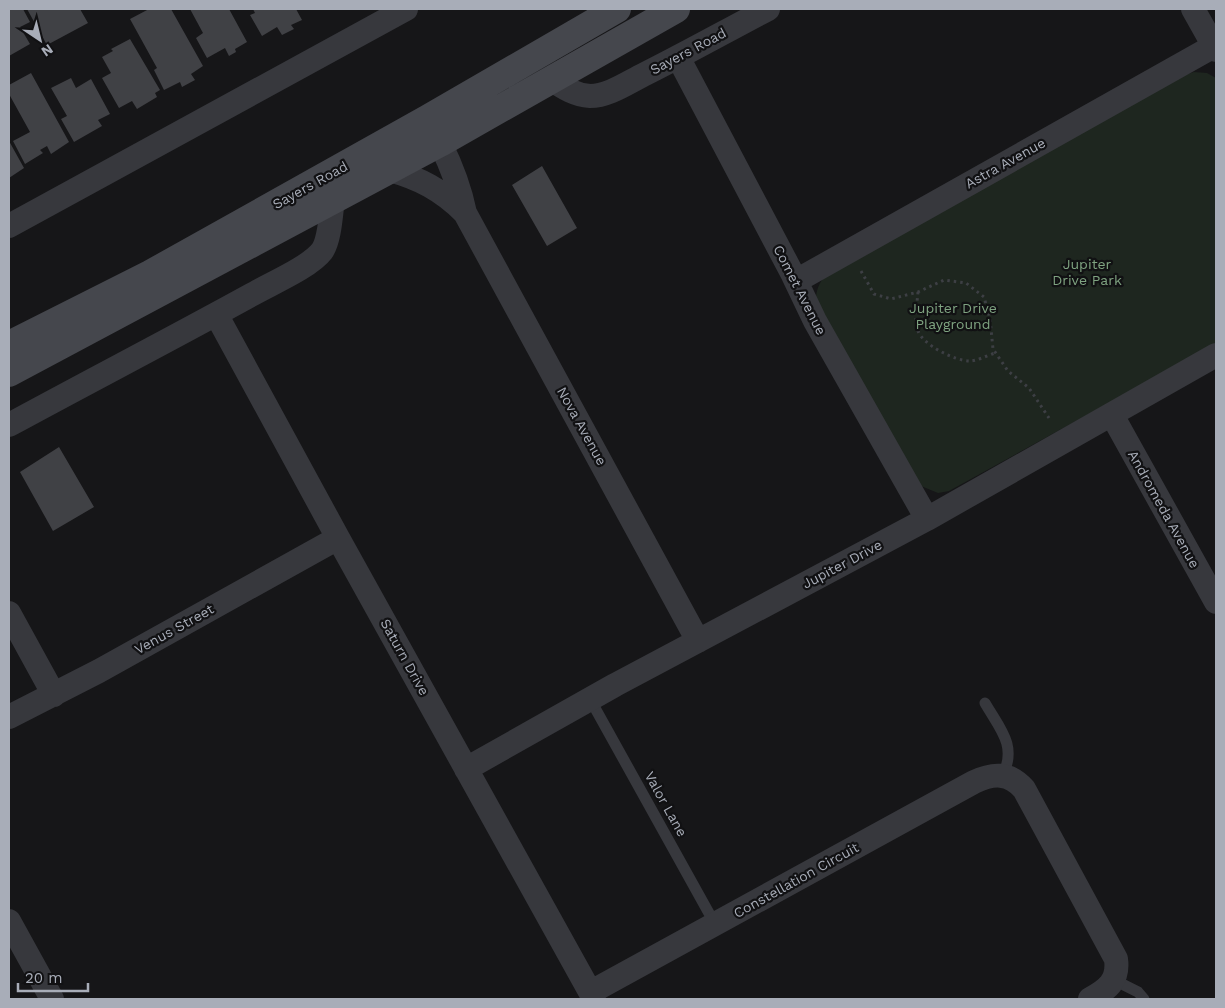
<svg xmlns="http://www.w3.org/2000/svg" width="1225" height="1008" viewBox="0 0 1225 1008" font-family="'Work Sans',sans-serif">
<rect width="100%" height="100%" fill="#161618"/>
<path fill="#1e261f" d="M 1194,72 L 1207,73 L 1216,78 L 1216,344 L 949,491 L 938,493 L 921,486 L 816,306 C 815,292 818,284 827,273 L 1181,76 Z"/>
<path fill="#404145" d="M 9,9 L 23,9 L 30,22 L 20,27 L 30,44 L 9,56 Z
M 27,9 L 80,9 L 88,23 L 47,45 Z
M 149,9 L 171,9 L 203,66 L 191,74 L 195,80 L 182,87 L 180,82 L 164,90 L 154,70 L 157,68 L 130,19 Z
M 190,9 L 229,9 L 247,42 L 235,49 L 236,52 L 229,56 L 225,48 L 207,58 L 196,38 L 203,33 Z
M 253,9 L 296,9 L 302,20 L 291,25 L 294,29 L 282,35 L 277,27 L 262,36 L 250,15 L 255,13 Z
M 130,39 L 160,90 L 155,93 L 157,97 L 137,109 L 132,101 L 119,108 L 102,78 L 111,73 L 102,57 L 113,51 L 111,49 Z
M 31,73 L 69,142 L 51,154 L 47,146 L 40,150 L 43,153 L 25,164 L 13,141 L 30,132 L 9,94 L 9,85 Z
M 71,78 L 76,88 L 91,79 L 110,114 L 98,120 L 102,126 L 74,142 L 61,119 L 67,116 L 51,88 Z
M 9,141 L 24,168 L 9,178 Z
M 542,166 L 577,228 L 547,246 L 512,185 Z
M 59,447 L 94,507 L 53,531 L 20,472 Z"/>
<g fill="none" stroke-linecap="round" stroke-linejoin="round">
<path stroke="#3d3f44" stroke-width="3" stroke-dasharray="2.5 4" stroke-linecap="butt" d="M 861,271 L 874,294 L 891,299 L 918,292 L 944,280 L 966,283 L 984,297 L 990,319 L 993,349 L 1008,371 L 1029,388 L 1049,418
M 918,292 C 917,304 914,319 918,331 C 923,345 955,361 970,361 C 977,361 988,355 995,353"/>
<path stroke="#37383d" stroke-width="11" d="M 590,699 L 715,924
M 985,703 C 1000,729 1017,745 1003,775
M 1114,980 L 1138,992 L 1144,999"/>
<path stroke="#37383d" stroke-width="24" d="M 1193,9 L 1216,50
M 678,57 L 793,275 L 815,321 L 927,519
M 552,80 C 564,88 575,95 590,96 C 608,96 627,83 643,75 C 685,54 726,31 768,9
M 440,143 C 451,165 460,188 465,213
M 389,170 C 419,178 442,190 465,213 L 698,641
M 9,226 L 406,9
M 796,281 L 1214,46
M 216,314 L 338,538 L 594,999
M 1112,415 L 1216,602
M 9,425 C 90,381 171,339 251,295 C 270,284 310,267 322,251 C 330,240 331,212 333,199
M 9,613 L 54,695
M 9,717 L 99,671 L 338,538
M 466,769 L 615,685 L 927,519 L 1216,355
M 9,921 L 52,999
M 591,992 L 974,782 C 993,773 1009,772 1024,789 L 1116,959 C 1119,981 1107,990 1090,999"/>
<path stroke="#45474d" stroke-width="28" d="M 9,345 L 150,274 L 427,119 L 617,9
M 9,373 L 440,143 L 676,9"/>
</g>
<g text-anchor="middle" stroke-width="4.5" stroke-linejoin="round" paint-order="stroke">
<g font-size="14" fill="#a8adb8" stroke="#111113">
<text transform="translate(688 51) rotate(-28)" y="5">Sayers Road</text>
<text transform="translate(1005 163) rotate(-29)" y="5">Astra Avenue</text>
<text transform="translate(310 185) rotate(-29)" y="5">Sayers Road</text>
<text transform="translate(800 290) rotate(63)" y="5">Comet Avenue</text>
<text transform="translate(582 426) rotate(61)" y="5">Nova Avenue</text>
<text transform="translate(1164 509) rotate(61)" y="5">Andromeda Avenue</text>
<text transform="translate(842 564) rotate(-28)" y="5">Jupiter Drive</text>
<text transform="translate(174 629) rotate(-29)" y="5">Venus Street</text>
<text transform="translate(405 657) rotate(61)" y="5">Saturn Drive</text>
<text transform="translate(666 804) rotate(61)" y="5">Valor Lane</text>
<text transform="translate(796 880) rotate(-29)" y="5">Constellation Circuit</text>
</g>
<g font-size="14" fill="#7fa381" stroke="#111113">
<text x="1087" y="269">Jupiter<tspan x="1087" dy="16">Drive Park</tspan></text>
<text x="953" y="313">Jupiter Drive<tspan x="953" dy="16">Playground</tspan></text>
</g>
</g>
<rect width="1225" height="1008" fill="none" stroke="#a8adb8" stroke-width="20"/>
<g transform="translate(40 40) rotate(145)" stroke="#111113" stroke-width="4" paint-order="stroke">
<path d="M0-4L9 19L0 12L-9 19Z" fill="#a8adb8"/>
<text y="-8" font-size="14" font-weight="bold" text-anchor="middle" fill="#a8adb8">N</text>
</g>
<path d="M18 983v8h70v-8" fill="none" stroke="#a8adb8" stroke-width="2.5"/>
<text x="25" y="983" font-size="15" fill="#a8adb8" stroke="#111113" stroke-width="4" paint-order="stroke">20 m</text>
</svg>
